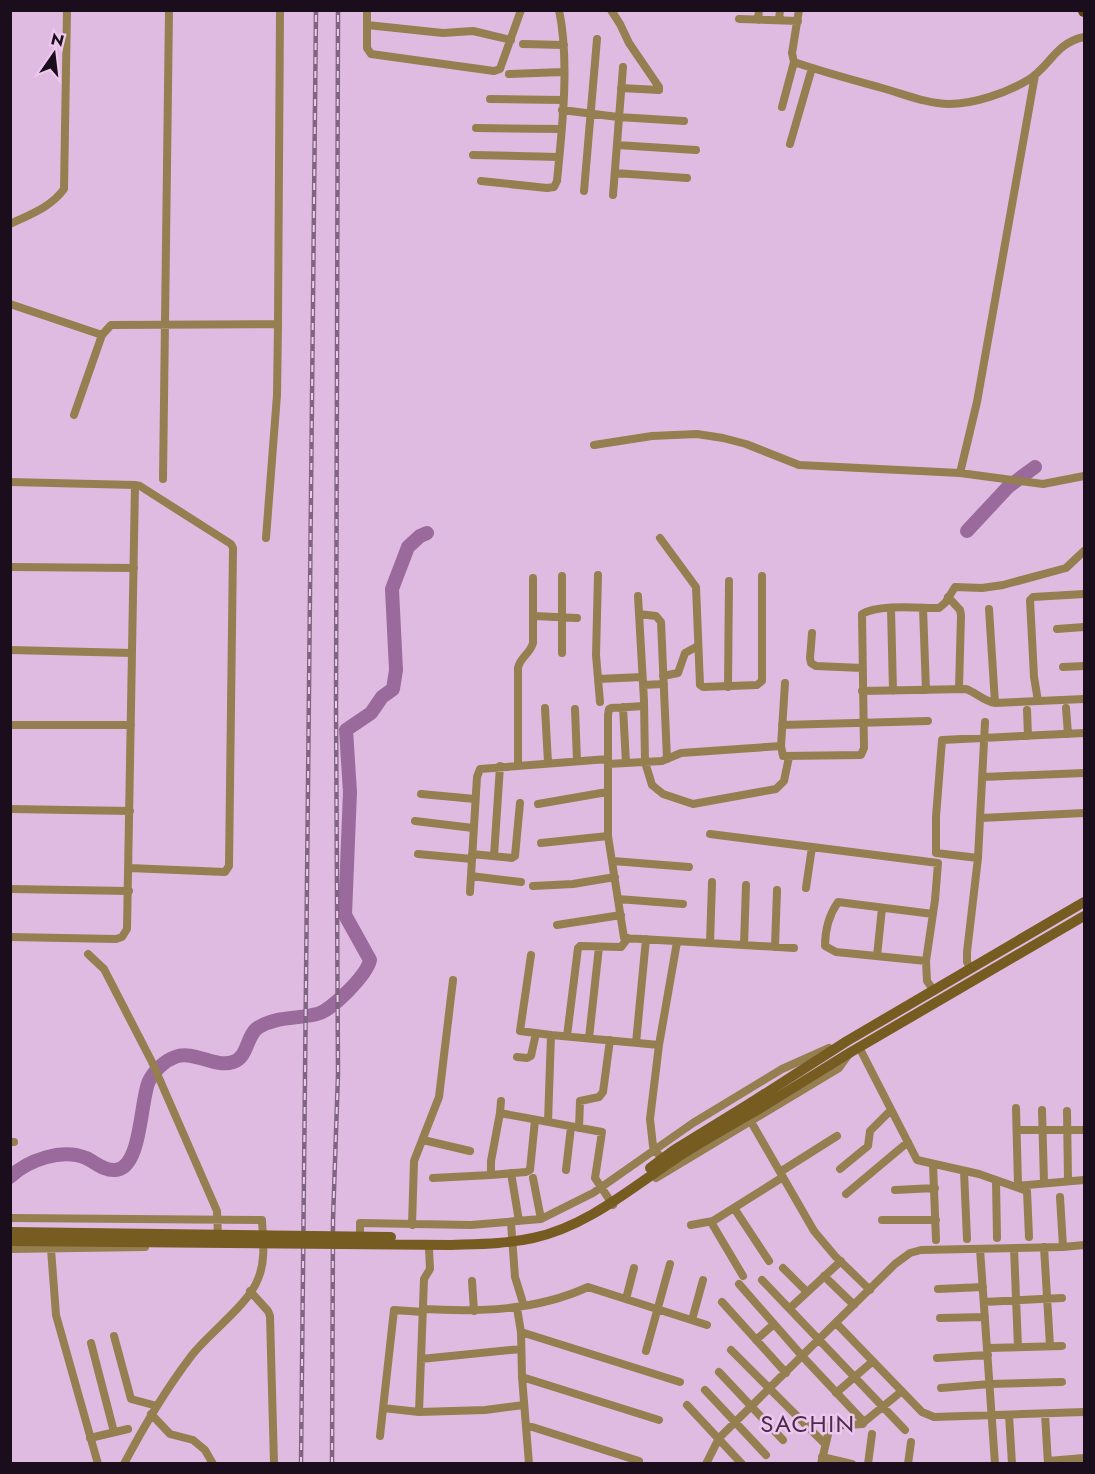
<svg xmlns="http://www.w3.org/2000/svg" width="1095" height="1474" viewBox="0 0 1095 1474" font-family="Jost,sans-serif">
<rect width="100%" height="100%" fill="#e0bbe1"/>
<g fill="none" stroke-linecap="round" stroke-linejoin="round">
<path stroke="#9b6a9d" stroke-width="14" d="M 967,531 L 1008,487 L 1035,467
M 10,1177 C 28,1160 62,1148 86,1158 C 95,1162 104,1171 115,1170 C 142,1169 140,1100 149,1081 C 154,1071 164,1061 175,1057 C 194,1050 214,1068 233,1062 C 249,1057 246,1034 259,1027 C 277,1016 298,1019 317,1014 C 331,1011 367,975 370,960 L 345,915 L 350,792 L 346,730 L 371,713 L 382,697 L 393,689 L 396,670 L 392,589 L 408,547 L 420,536 L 427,533"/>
<path stroke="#957f50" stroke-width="8" d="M 367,10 L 367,48 L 371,54 L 494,71 L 500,69 L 501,66 L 521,10
M 611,10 L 620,24 L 629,43 L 659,87 L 659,90 L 621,88
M 739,19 L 798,21
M 758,20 L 759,10
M 779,20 L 780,10
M 367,25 L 443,33 L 473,31 L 511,40
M 523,44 L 564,45
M 794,62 L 792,53 L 799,10
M 509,74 L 563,72
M 490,99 L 563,100
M 782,107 L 794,62 C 823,72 853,80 882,88 C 904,94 927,104 949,104 C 974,104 1006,93 1028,80 C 1050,67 1055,43 1084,37
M 562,110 L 618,117 L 684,121
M 476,128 L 561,129
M 790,144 L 812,68
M 617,145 L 696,150
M 473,155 L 559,157
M 615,173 L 687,178
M 481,181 L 547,188 L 554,187 L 557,181 C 562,129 570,62 559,10
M 584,191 L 597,39
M 613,195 L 623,67
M 10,224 C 31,214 51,207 64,189 L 67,10
M 10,304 L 102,335
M 278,324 L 280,10
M 74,415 L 102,335 L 111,325 L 278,324 L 277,395 L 266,538
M 594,445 L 652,436 L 697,434 L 723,438 L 746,444 L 799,465 L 960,473 L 1043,484 L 1084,476
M 960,473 L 977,402 L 1035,75
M 163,479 L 169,10
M 10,482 L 135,485 L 127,929 L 122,937 L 116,939 L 10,937
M 660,538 L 696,587 L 700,685 L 703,687 L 757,685 L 762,681 L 762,576
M 10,567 L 134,568
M 598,575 L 596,655 L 600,702
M 638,596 L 644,701 L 645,762 L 652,785 L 663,794 L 693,804 L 776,789 L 784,781 L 789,757
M 948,597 L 960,610 L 961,615 L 959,689
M 923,608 L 926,690
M 891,609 L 893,691
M 989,609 L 995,703 L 1084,699
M 639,614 L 656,616 L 661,622 L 667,759
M 534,616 L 577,618
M 1057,629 L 1084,627
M 812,633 L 810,658 L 811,663 L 816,666 L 862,668
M 10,650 L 132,653
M 562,653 L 562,576
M 1063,667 L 1084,666
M 663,676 L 678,673 L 685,653 L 698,646
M 598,679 L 642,677
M 785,683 L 781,746 L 783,756 L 861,755 L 864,748 L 862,614 C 880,604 918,608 939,608 L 945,603 L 955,587 L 982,588 L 1003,585 L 1066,568 L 1084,551
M 643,685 L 664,684
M 728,687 L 729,581
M 862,691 L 966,689 C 977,693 983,701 995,703
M 1038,701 L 1034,677 L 1030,600 L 1033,597 L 1084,594
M 644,706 L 611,708 L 609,709 L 608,715 L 608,836 L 624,938 L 794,948
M 623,707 L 626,763
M 545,708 L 548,763
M 1066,708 L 1068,734
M 575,709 L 577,761
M 1027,710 L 1028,736
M 10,725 L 131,725
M 782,725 L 928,721
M 608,764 L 662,761 L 681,753 L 781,746
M 518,765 L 518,668 C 520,657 530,654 533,643 L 533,578
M 983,777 L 1084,773
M 421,794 L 475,799
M 538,804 L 607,792
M 10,809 L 130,811
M 981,818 L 1084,813
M 415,821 L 473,828
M 710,834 L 938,863 L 935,900 L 926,961 L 927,981 L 934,991
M 541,843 L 608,836
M 418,854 L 472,859
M 472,854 L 512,858 L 515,856 L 520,803
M 494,856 L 500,766
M 978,858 L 985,722
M 613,861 L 689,867
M 129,868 L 225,872 L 229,866 L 233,548 L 231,544 L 140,486 L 135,485
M 471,876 L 521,882
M 533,886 L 573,884 L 615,877
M 806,888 L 812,847
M 10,889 L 129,891
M 470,892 L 477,777 L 480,769 L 608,759
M 618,899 L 683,904
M 557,925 L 621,915
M 710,943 L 712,882
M 744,945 L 746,885
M 775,947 L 777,890
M 88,954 L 104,969 L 152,1062 L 217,1211 L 218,1238
M 531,955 L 520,1031 L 551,1035 L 548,1122
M 877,956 L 882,908
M 926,961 L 836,952 L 825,946 C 825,930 829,915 838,902 L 933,914
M 971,969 L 967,962 L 967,952 L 978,858 L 936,853 L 936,817 L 942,740 L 1084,733
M 551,1035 L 659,1045
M 567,1036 L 578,948 L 580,946 L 621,947 L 628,938
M 589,1038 L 599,947
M 636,1043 L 646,939
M 859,1047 L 917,1160 L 979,1174 L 1027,1191 L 1029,1237
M 517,1057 L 527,1058 L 531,1056 L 536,1033
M 501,1101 L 500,1113 L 602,1132 L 595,1178 L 613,1205
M 1016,1108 L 1018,1185
M 1042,1110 L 1044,1183
M 1067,1111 L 1068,1181
M 500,1113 L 491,1161 L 491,1175 L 526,1172 L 530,1170 L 535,1120
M 750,1120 L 814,1231 L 835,1256 L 870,1290
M 579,1128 L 580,1101 L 599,1097 L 603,1092 L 610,1040
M 1017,1130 L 1084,1130
M 423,1140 L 470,1151
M 10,1142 L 14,1142
M 664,1163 L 653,1146 L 650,1119 L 659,1045 L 677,942
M 933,1164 L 936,1240
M 840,1169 L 868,1146 L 870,1131 L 891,1110
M 566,1170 L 571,1127
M 964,1171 L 967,1239
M 780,1172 L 837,1136
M 511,1173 L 519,1221
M 433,1178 L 491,1175
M 533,1178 L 541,1219
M 656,1178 L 839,1068 L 849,1054
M 996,1181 L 997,1238
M 1016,1186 L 1084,1180
M 895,1190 L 935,1188
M 846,1194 L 908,1142
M 1060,1197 L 1063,1247
M 734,1208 L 769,1261
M 10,1218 L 262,1220 C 263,1240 266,1260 258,1279 C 249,1304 209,1333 192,1355 C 166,1389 144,1426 124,1464
M 882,1220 L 936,1220
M 711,1222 L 743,1276
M 511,1223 L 515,1277 L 524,1306
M 412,1225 L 414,1161 L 439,1097 L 453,980
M 691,1225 L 713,1221 L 783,1177
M 360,1240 L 360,1223 L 471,1225 L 541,1219 L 593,1193 L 693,1123 L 782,1069 L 829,1048
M 1044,1247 L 1050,1346
M 1014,1248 L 1018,1347
M 10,1249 L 145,1247
M 51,1249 L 56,1315 L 98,1464
M 429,1249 L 430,1269 L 424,1279 L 419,1412 L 485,1410 L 524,1405
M 980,1249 L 995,1464
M 783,1268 L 807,1292
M 824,1276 L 854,1305
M 762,1280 L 905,1430
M 472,1281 L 474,1311
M 739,1284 L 803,1357 L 864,1422 L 863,1424 L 830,1426 L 821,1464
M 938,1289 L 983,1287
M 250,1291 L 268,1311 L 270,1316 L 274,1464
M 626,1299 L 634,1268
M 722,1302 L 786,1373
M 984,1302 L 1062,1298
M 517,1308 L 521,1332 L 522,1377 L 529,1464
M 790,1308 L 841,1261
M 423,1309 C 479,1312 536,1311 588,1287 L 707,1325
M 940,1318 L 985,1317
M 692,1320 L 703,1280
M 836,1323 L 922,1412 L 934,1417 L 1084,1412
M 521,1332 L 680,1382
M 114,1336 L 131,1399 L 157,1406
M 756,1340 L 774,1324
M 91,1343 L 114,1432
M 988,1348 L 1062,1346
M 731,1350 L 825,1444
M 646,1351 L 670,1264
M 937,1358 L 988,1355
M 421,1359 L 521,1349
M 719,1372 L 783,1440
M 522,1377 L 659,1420
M 941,1388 L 990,1384 L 1062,1382
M 705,1390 L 766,1455
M 836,1393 L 873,1361
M 687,1405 L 742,1464
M 383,1408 L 419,1412
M 151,1414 L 170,1434 L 193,1440 L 205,1450 L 213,1464
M 1045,1414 L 1048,1464
M 1009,1415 L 1012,1464
M 864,1422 L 902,1391
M 526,1425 L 639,1461
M 380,1436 L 394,1310 L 423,1312
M 90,1438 L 128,1429
M 822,1457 L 852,1464
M 1048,1461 L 1084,1458
M 706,1464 L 719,1438 L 895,1264 L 910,1253 L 921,1250 L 1063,1247 L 1084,1245
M 868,1464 L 872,1434
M 908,1464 L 911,1442"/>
<path stroke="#765c20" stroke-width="10" d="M 752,1102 L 847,1041 L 1084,902
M 759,1109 L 851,1052 L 1084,916"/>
<path stroke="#5b4407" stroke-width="12" d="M 1084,10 L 1084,11"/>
<g stroke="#7f6680" stroke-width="4.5">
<path id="rail" d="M 301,1464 L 316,10
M 332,1464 L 333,1220 L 338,1074 L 336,708 L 338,10"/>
</g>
<use href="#rail" stroke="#eec7ef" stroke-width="2" stroke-dasharray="7" stroke-linecap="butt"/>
<path stroke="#765c20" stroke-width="10" d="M 650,1168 L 674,1150 L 752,1102
M 10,1232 L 391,1237
M 10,1241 L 451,1245 C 478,1244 506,1244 533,1238 C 585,1227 629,1190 672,1161 C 700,1142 730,1126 759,1109"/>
</g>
<g text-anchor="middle" stroke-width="5" stroke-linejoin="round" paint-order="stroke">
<g font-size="24" letter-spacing="1.5" fill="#4a2b4b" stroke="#eec7ef">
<text x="808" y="1432">SACHIN</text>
</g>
</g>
<rect width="1095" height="1474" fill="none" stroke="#1b0e1c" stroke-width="24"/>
<g transform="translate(54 54) rotate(14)" stroke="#eec7ef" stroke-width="4.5" paint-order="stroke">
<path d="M0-4.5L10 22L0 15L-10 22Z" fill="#1b0e1c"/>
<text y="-9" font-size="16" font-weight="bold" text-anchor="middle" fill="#1b0e1c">N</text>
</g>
</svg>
